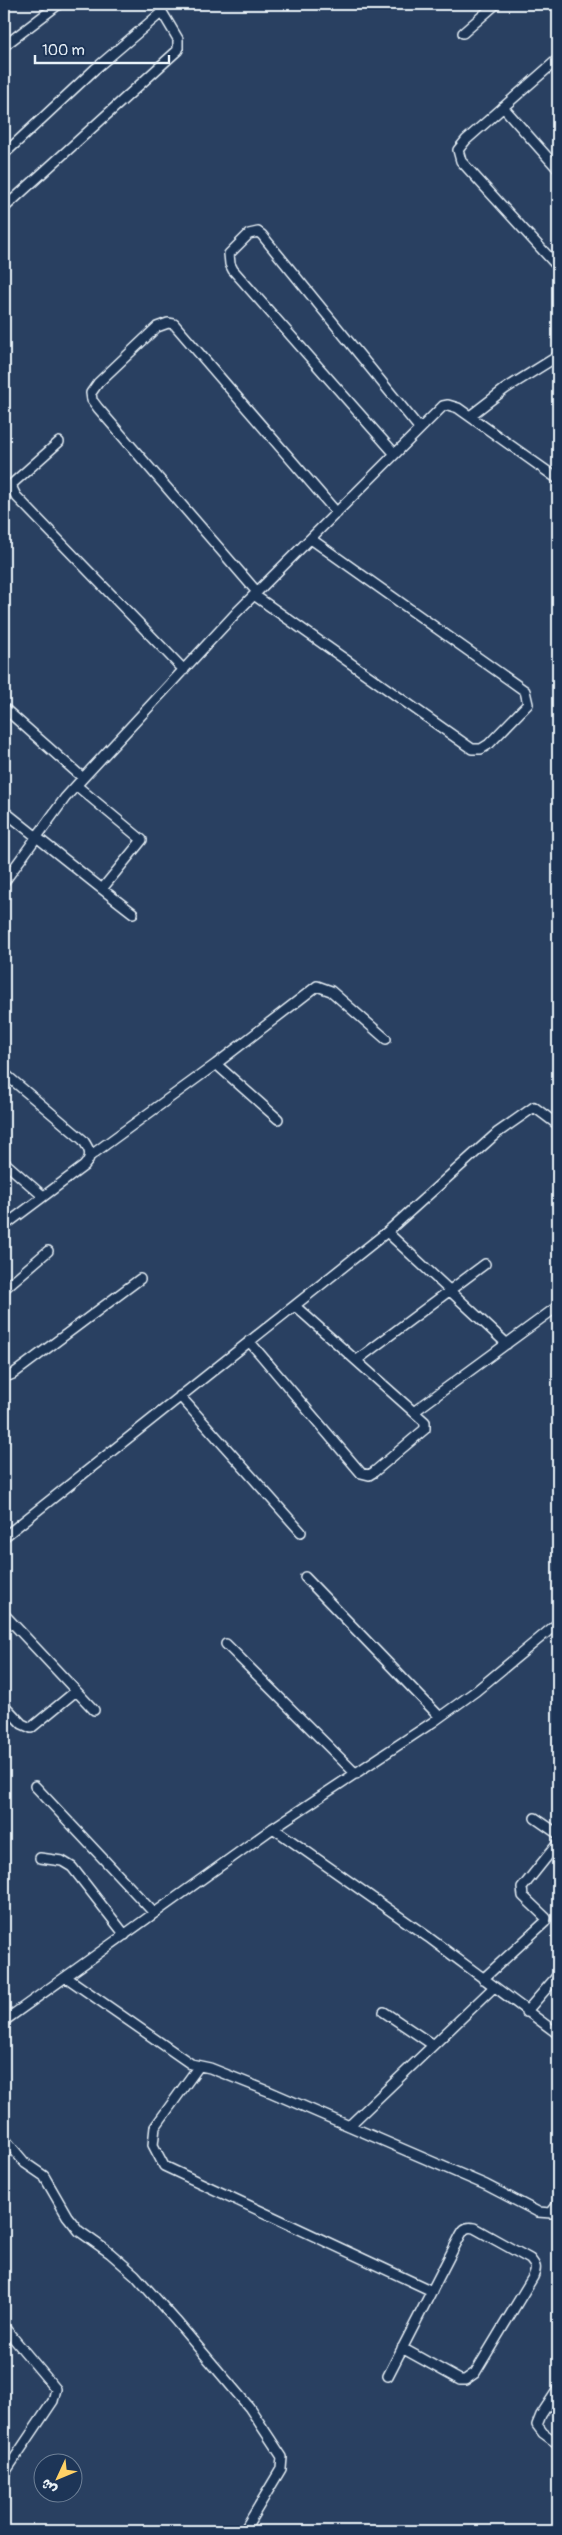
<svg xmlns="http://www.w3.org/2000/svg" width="562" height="2535" viewBox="0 0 562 2535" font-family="Pangolin,'Playpen Sans Arabic',sans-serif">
<rect width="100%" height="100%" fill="#294061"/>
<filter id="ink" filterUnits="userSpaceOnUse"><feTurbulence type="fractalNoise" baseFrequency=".02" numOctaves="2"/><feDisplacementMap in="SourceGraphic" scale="10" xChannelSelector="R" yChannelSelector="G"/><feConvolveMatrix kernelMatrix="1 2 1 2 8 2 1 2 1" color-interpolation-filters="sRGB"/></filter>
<g filter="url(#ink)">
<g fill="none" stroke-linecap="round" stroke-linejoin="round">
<g stroke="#e8f1f8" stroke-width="12">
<path id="minor" d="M 463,33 L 496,4
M 4,46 L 59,4
M 558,59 L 466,140 L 458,150 L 461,161 L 558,267
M 503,107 L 558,169
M 4,154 L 95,69 L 162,12 L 158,4
M 4,208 L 178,50 L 178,39 L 162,12
M 470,416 L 505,389 L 558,356
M 59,442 L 13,483 L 12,488 L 16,496 L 184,670
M 395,454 L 233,270 L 230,264 L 229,254 L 249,234 L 258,232 L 262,235 L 420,429
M 257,592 L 98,408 L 92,400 L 91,393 L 98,383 L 157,327 L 168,323 L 174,324 L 337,513
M 254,595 L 472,749 L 481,749 L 489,744 L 528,704 L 525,691 L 311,539
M 4,708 L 83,778
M 4,811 L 102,889 L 142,840 L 77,786
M 4,882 L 65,798 L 83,778 L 237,612 L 443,406 L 448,405 L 458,408 L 558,479
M 102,889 L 133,913
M 216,1064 L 278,1119
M 4,1073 L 83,1140 C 90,1150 93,1156 84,1166 L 4,1226
M 90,1156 L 216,1064 L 317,986 L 331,991 L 386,1039
M 4,1162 L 43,1196
M 387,1232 L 507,1344
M 4,1289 L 48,1251
M 249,1341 L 361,1473 L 369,1475 L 374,1472 L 425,1429 L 425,1422 L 295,1306
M 357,1360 L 485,1264
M 4,1375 L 8,1376 L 13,1374 L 140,1279
M 180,1396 L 301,1532
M 415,1411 L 554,1309
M 4,1537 L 387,1232 L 497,1133 L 534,1107 L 558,1125
M 305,1577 L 440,1717
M 4,1614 L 94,1710
M 226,1644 L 356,1774
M 4,1705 L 22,1724 L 31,1728 L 76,1691
M 35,1786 L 154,1913
M 535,1818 L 558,1834
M 273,1828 L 428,1937 L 558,2034
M 40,1858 L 62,1861 L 72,1867 L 125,1935
M 66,1977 L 191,2064 L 210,2068 L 268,2091 L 486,2185 L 538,2212 L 551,2213 L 558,2204
M 483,1979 L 545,1922 L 546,1918 L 523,1896 L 522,1888 L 558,1843
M 384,2012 L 433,2045
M 526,2012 L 558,1975
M 4,2021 L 273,1828 L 433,1722 L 476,1691 L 558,1623
M 199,2066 L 155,2127 L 153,2145 L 164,2166 L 432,2291
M 349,2126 L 494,1987
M 4,2138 L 25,2163 L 44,2176 L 67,2216 L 79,2231 L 110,2253 L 135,2275 L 176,2321 L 249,2407 L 282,2457 L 281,2469 L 244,2531
M 4,2327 L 56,2389 L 53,2401 L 4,2474
M 388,2376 C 412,2330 435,2284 459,2238 C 463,2230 465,2226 474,2228 L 530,2259 C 536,2266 537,2268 533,2277 L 475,2373 L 465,2380 L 460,2380 L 402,2348
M 558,2389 L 541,2415 L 537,2425 L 543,2433 L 558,2444"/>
</g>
<use href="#minor" stroke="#1d3557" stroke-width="9"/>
</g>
</g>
<rect width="562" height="2535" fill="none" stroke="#1d3557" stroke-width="20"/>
<rect x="10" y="10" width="542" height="2515" fill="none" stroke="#e8f1f8" stroke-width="2" filter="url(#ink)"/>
<g transform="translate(58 2478) rotate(226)"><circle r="24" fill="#1d3557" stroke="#6e8097"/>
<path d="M0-4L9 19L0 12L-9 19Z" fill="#ffd166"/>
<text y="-8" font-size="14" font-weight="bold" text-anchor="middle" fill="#e8f1f8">ش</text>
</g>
<path d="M35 55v8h134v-8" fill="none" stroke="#e8f1f8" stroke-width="2.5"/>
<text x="42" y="55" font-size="15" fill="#e8f1f8" stroke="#1d3557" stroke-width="4" paint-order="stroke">100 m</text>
</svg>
